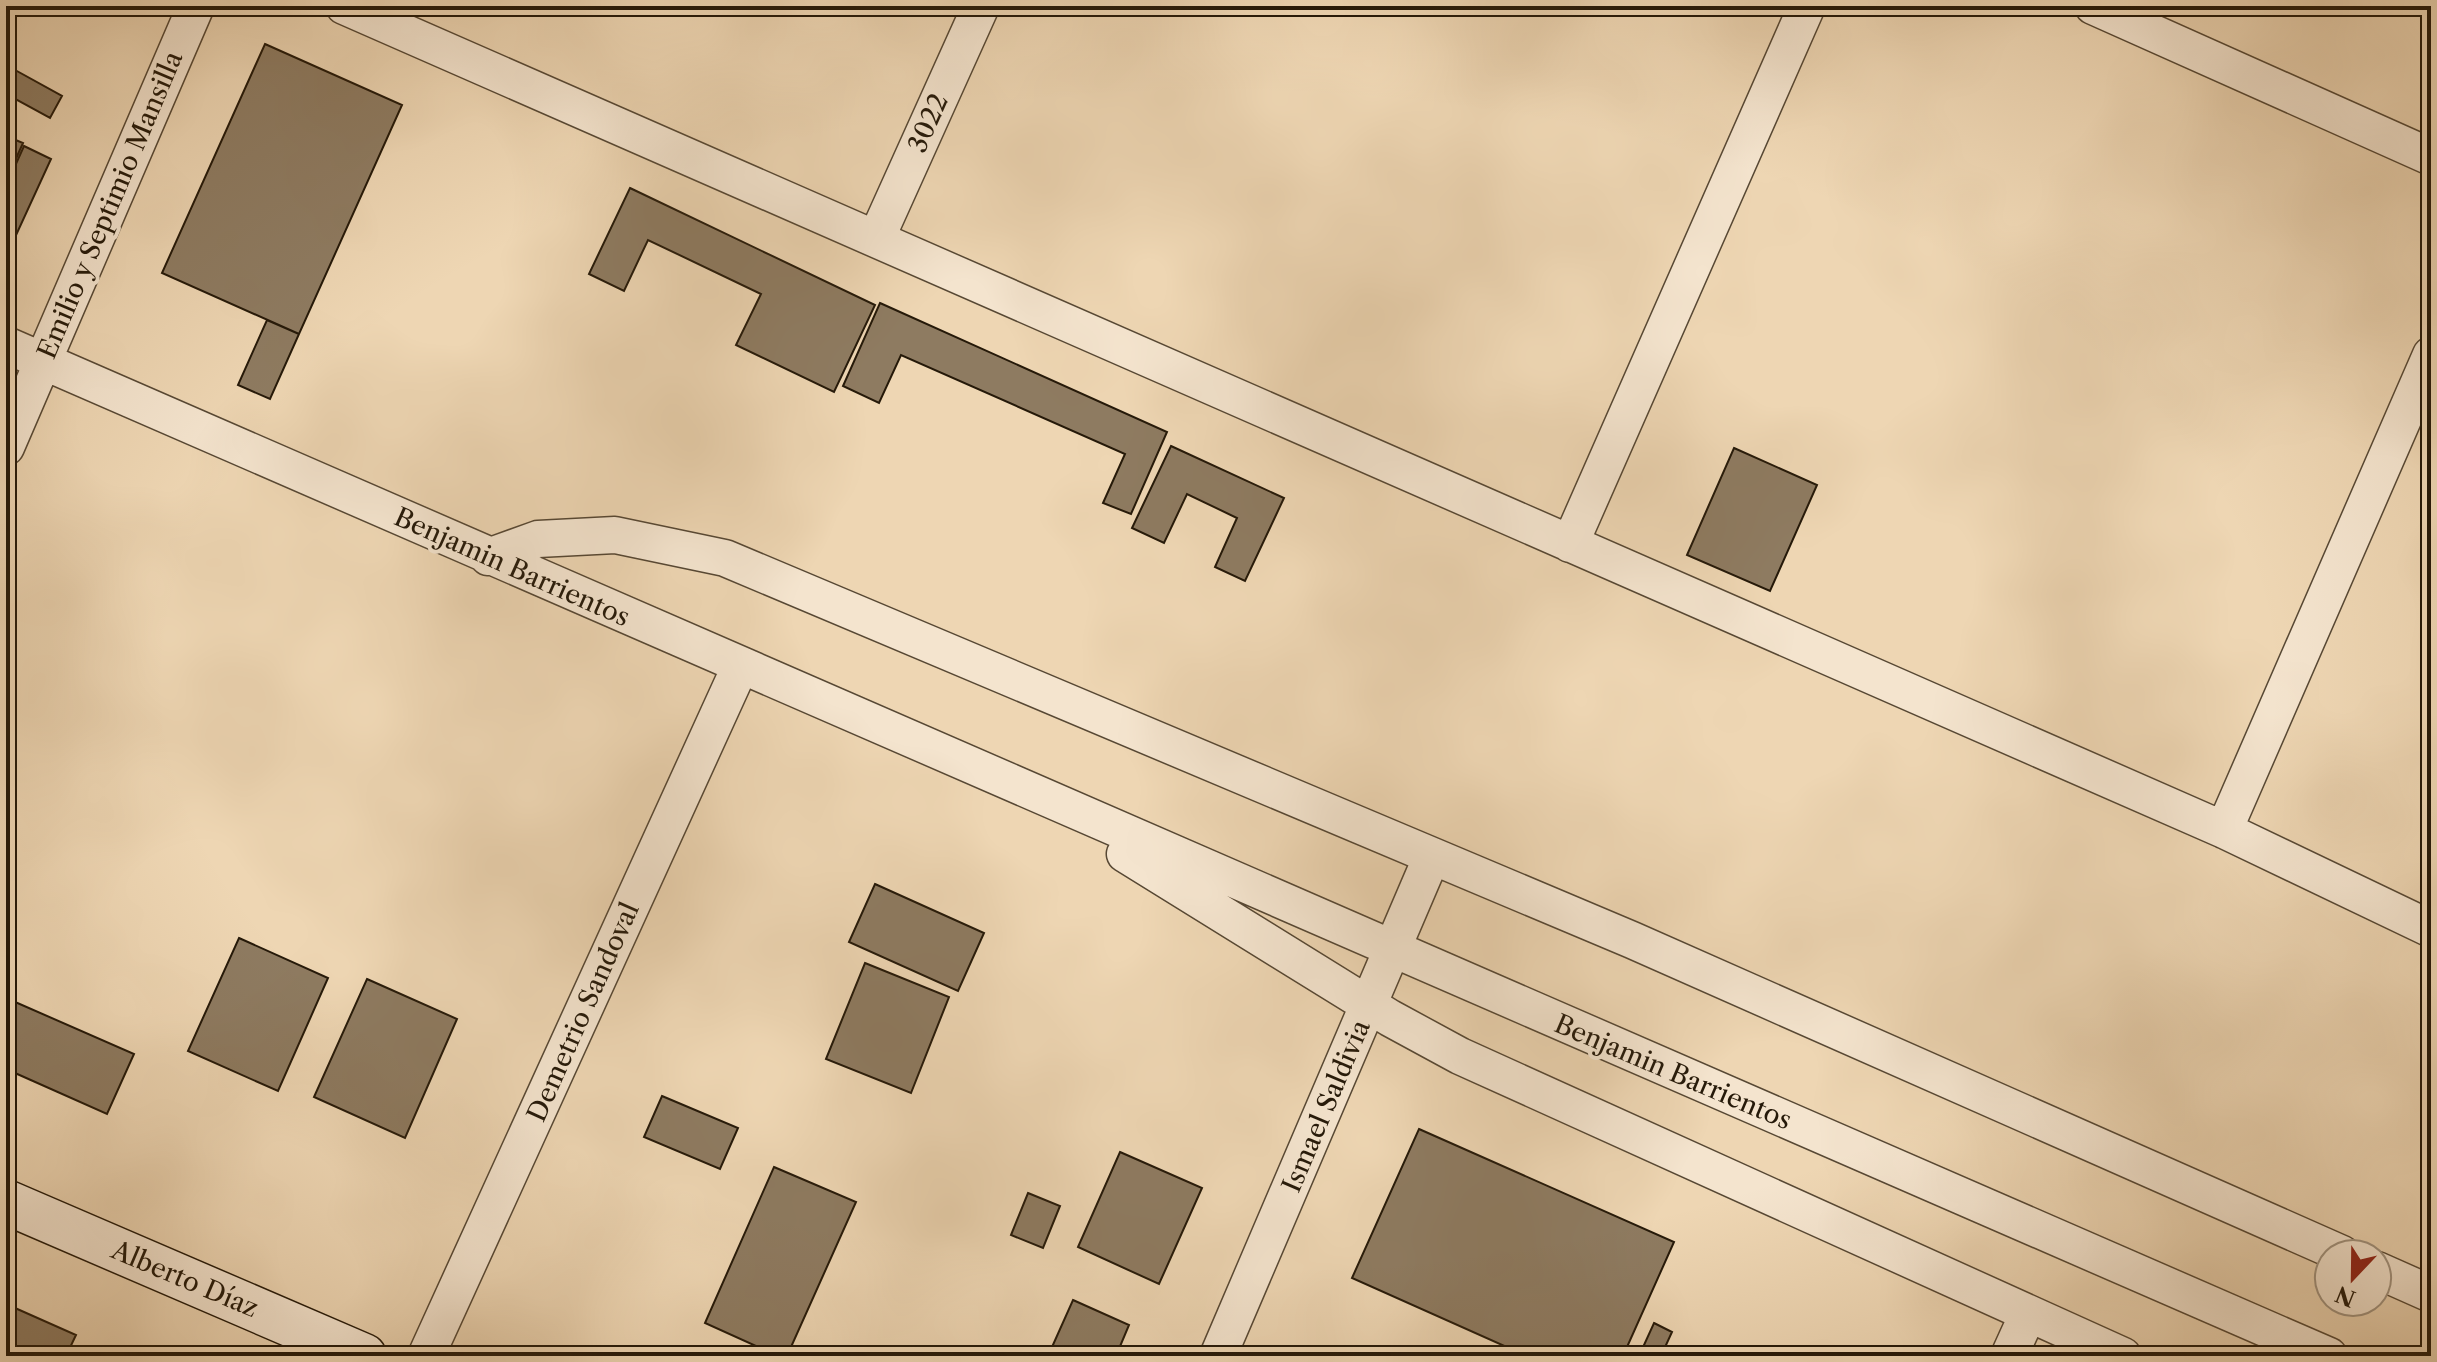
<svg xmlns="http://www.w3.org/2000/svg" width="2437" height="1362" viewBox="0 0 2437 1362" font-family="'Libre Caslon Text',serif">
<rect width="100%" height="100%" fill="#eed6b3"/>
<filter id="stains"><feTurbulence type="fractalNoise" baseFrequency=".0025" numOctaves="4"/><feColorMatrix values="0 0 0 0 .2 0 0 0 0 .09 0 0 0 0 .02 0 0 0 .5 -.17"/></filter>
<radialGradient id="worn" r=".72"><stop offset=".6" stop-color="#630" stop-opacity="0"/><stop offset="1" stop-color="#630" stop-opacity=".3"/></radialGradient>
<path fill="#8e7b61" stroke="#251909" stroke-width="2" d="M 265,44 L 402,105 L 299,334 L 162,273 Z
M 6,65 L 62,96 L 50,118 L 6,94 Z
M 6,136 L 23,143 L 6,181 Z
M 24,146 L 51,159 L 12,244 L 6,241 L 6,186 Z
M 630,188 L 875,305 L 834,392 L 736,345 L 761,294 L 648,240 L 624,291 L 589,274 Z
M 880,303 L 1167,432 L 1131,514 L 1103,503 L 1125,454 L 901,355 L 879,403 L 843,386 Z
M 267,320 L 299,334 L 270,399 L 238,385 Z
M 1171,446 L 1284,498 L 1245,581 L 1215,567 L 1237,518 L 1187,494 L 1164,543 L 1132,528 Z
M 1734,448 L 1817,485 L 1770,591 L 1687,555 Z
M 875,884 L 984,933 L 958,991 L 849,942 Z
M 239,938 L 328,978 L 278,1091 L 188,1051 Z
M 865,963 L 949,997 L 911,1093 L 826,1059 Z
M 367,979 L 457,1019 L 405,1138 L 314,1097 Z
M 6,998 L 134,1054 L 107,1114 L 6,1069 Z
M 662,1096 L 738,1128 L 720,1169 L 644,1137 Z
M 1419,1129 L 1674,1242 L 1623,1356 L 1527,1356 L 1352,1278 Z
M 1120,1152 L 1202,1188 L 1159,1284 L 1078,1247 Z
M 774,1167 L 856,1202 L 787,1356 L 778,1356 L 705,1323 Z
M 1028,1193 L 1060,1206 L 1043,1248 L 1011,1235 Z
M 1073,1300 L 1129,1325 L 1116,1356 L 1048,1356 Z
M 6,1304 L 76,1335 L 66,1356 L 6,1356 Z
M 1654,1323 L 1672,1332 L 1661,1356 L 1639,1356 Z"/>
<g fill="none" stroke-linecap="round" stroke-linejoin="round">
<g stroke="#574834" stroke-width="39">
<path id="street" d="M 344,6 L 2224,830 L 2431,929
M 2093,6 L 2431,157
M 876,239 L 981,6
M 6,345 L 2329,1356
M 6,447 L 196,6
M 1570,544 L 1807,6
M 488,557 L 538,539 L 615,535 L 725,558 L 1632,940 L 2342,1254
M 2224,830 L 2431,355
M 1125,854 L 1390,1018 L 1460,1056 L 2123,1356
M 2377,1270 L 2431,1294
M 426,1356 L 740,667
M 1218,1356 L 1432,856
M 2009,1356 L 2028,1314"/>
</g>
<g stroke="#251909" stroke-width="47">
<path id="secondary" d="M 6,1202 L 364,1356"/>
</g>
<use href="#street" stroke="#f4e4ce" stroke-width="36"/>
<use href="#secondary" stroke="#f4e4ce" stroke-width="44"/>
</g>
<g text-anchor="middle" stroke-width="8" stroke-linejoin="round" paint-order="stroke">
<g font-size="26" fill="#251909" stroke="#f4e4ce">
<text transform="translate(928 123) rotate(-66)" y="9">3022</text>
<text transform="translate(110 205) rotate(-67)" y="9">Emilio y Septimio Mansilla</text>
<text transform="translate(512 567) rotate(24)" y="9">Benjamin Barrientos</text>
<text transform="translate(583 1012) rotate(-66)" y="9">Demetrio Sandoval</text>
<text transform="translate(1673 1072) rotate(23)" y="9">Benjamin Barrientos</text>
<text transform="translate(1326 1106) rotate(-67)" y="9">Ismael Saldivia</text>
<text transform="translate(185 1279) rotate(23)" y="9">Alberto Díaz</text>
</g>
</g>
<rect width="2437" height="1362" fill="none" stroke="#eed6b3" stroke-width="32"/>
<rect x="8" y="8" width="2421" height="1346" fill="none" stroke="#251909" stroke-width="4"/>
<rect x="16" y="16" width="2405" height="1330" fill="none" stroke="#251909" stroke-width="2"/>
<g transform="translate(2353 1278) rotate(202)"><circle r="38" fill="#f4e4ce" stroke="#a1937f" stroke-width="2"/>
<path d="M0-6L14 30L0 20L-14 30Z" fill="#8f2418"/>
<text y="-12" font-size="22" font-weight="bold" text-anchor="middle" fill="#251909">N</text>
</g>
<rect width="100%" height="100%" filter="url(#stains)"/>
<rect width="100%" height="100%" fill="url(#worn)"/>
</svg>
